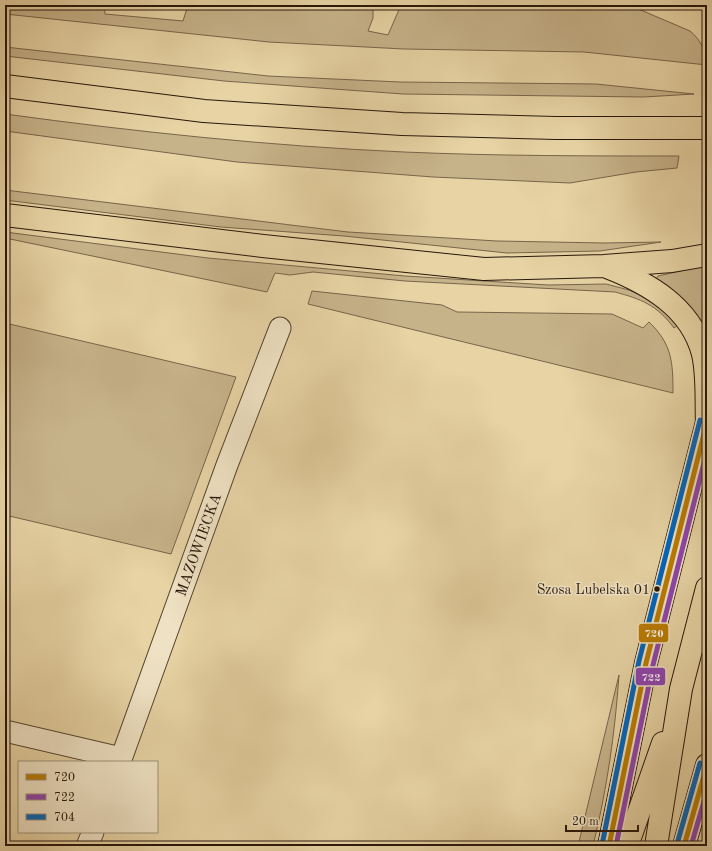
<svg xmlns="http://www.w3.org/2000/svg" width="712" height="851" viewBox="0 0 712 851" font-family="'Old Standard TT',serif">
<rect width="100%" height="100%" fill="#e7d3a4"/>
<filter id="stains"><feTurbulence type="fractalNoise" baseFrequency=".005" numOctaves="4"/><feColorMatrix values="0 0 0 0 .2 0 0 0 0 .09 0 0 0 0 .02 0 0 0 .5 -.17"/></filter>
<radialGradient id="worn" r=".72"><stop offset=".6" stop-color="#630" stop-opacity="0"/><stop offset="1" stop-color="#630" stop-opacity=".3"/></radialGradient>
<path fill="#c7b38a" stroke="#78654a" d="M 5,5 L 104,5 L 105,14 L 183,21 L 188,5 L 373,5 L 373,18 L 368,31 L 388,35 L 401,5 L 629,5 L 690,31 C 700,39 707,52 707,65 L 584,52 L 404,49 L 269,42 L 5,14 Z
M 5,47 L 268,76 L 400,82 L 596,84 L 694,94 L 644,97 L 403,94 L 224,81 L 5,56 Z
M 5,114 C 137,132 270,146 404,152 C 496,156 588,156 679,156 L 677,168 L 636,172 L 570,183 L 433,177 L 237,162 L 5,131 Z
M 5,190 L 348,232 L 497,241 L 604,243 L 661,242 L 600,251 L 507,253 L 344,236 L 221,227 L 5,200 Z
M 5,232 L 208,258 L 405,276 L 548,285 L 606,284 L 629,290 L 646,298 L 661,307 L 678,325 L 674,328 C 657,305 641,299 615,292 L 405,281 L 313,272 L 290,275 L 275,273 L 267,292 L 5,238 Z
M 707,265 L 707,335 L 656,279 L 658,276 Z
M 312,291 L 442,305 L 457,312 L 612,314 L 643,328 L 649,322 C 672,344 673,362 673,393 L 308,304 Z
M 5,323 L 236,377 L 171,554 L 5,515 Z
M 619,675 C 615,733 607,789 593,846 L 578,846 Z"/>
<g fill="none" stroke-linecap="round" stroke-linejoin="round">
<g stroke="#584630" stroke-width="23">
<g id="street">
<path d="M 5,731 L 121,758"/>
<path id="s1" d="M 120,762 L 227,465 L 280,328"/>
<path d="M 87,846 L 93,832"/>
</g>
</g>
<g stroke="#28170a" stroke-width="24">
<path id="primary" d="M 609,846 L 646,663 L 707,422
M 627,846 L 663,743
M 656,846 L 681,689 L 707,588
M 684,846 L 707,765"/>
</g>
<g stroke="#28170a" stroke-width="24">
<path id="highway" d="M 5,86 L 204,111 L 402,124 L 556,128 L 707,128
M 5,215 L 263,246 L 484,269 L 604,266 L 672,261 L 707,255
M 607,267 C 648,283 691,307 703,354 C 708,376 706,401 707,424"/>
</g>
<use href="#street" stroke="#efe2c4" stroke-width="21"/>
<use href="#primary" stroke="#e7d3a4" stroke-width="22"/>
<use href="#highway" stroke="#e7d3a4" stroke-width="22"/>
<g stroke="#efe2c4" stroke-width="8">
<path id="bus-1" d="M 609,846 L 646,663 L 707,422
M 684,846 L 707,765"/>
</g>
<g stroke="#efe2c4" stroke-width="8">
<path id="bus-2" d="M 616,846 L 653,665 L 707,451
M 691,846 L 707,791"/>
</g>
<g stroke="#efe2c4" stroke-width="8">
<path id="bus-3" d="M 677,844 L 700,763
M 602,845 L 639,661 L 700,420"/>
</g>
<use href="#bus-1" stroke="#b97b03" stroke-width="5"/>
<use href="#bus-2" stroke="#8e44ad" stroke-width="5"/>
<use href="#bus-3" stroke="#0065bd" stroke-width="5"/>
</g>
<circle fill="#28170a" stroke="#efe2c4" stroke-width="1.5" cx="657" cy="589" r="3.5"/>
<g text-anchor="middle" stroke-width="3" stroke-linejoin="round" paint-order="stroke">
<g font-size="14" fill="#28170a" stroke="#efe2c4" text-anchor="end">
<text x="650" y="594">Szosa Lubelska 01</text>
</g>
<g font-size="15" fill="#28170a" stroke="#efe2c4">
<text dy="5" stroke="none"><textPath href="#s1" startOffset="231">MAZOWIECKA</textPath></text>
</g>
</g>
<g stroke="#efe2c4" stroke-width="1.5">
<rect x="638" y="623" width="31" height="20" rx="4" fill="#b97b03"/>
<rect x="635" y="667" width="31" height="19" rx="4" fill="#8e44ad"/>
</g>
<g font-size="11" text-anchor="middle" font-weight="bold" fill="#fff">
<text x="654" y="637">720</text>
<text x="651" y="681">722</text>
</g>
<rect width="712" height="851" fill="none" stroke="#e7d3a4" stroke-width="20"/>
<rect x="6" y="6" width="700" height="839" fill="none" stroke="#28170a" stroke-width="2"/>
<rect x="10" y="10" width="692" height="831" fill="none" stroke="#28170a"/>
<rect x="18" y="761" width="140" height="72" fill="#efe2c4" stroke="#9f917a"/>
<rect x="26" y="774" width="20" height="6" fill="#b97b03" stroke="#9f917a"/>
<text x="54" y="781" font-size="12" fill="#28170a">720</text>
<rect x="26" y="794" width="20" height="6" fill="#8e44ad" stroke="#9f917a"/>
<text x="54" y="801" font-size="12" fill="#28170a">722</text>
<rect x="26" y="814" width="20" height="6" fill="#0065bd" stroke="#9f917a"/>
<text x="54" y="821" font-size="12" fill="#28170a">704</text>
<path d="M566 825v6h72v-6" fill="none" stroke="#28170a" stroke-width="2"/>
<text x="572" y="825" font-size="12" fill="#28170a" stroke="#efe2c4" stroke-width="3" paint-order="stroke">20 m</text>
<rect width="100%" height="100%" filter="url(#stains)"/>
<rect width="100%" height="100%" fill="url(#worn)"/>
</svg>
